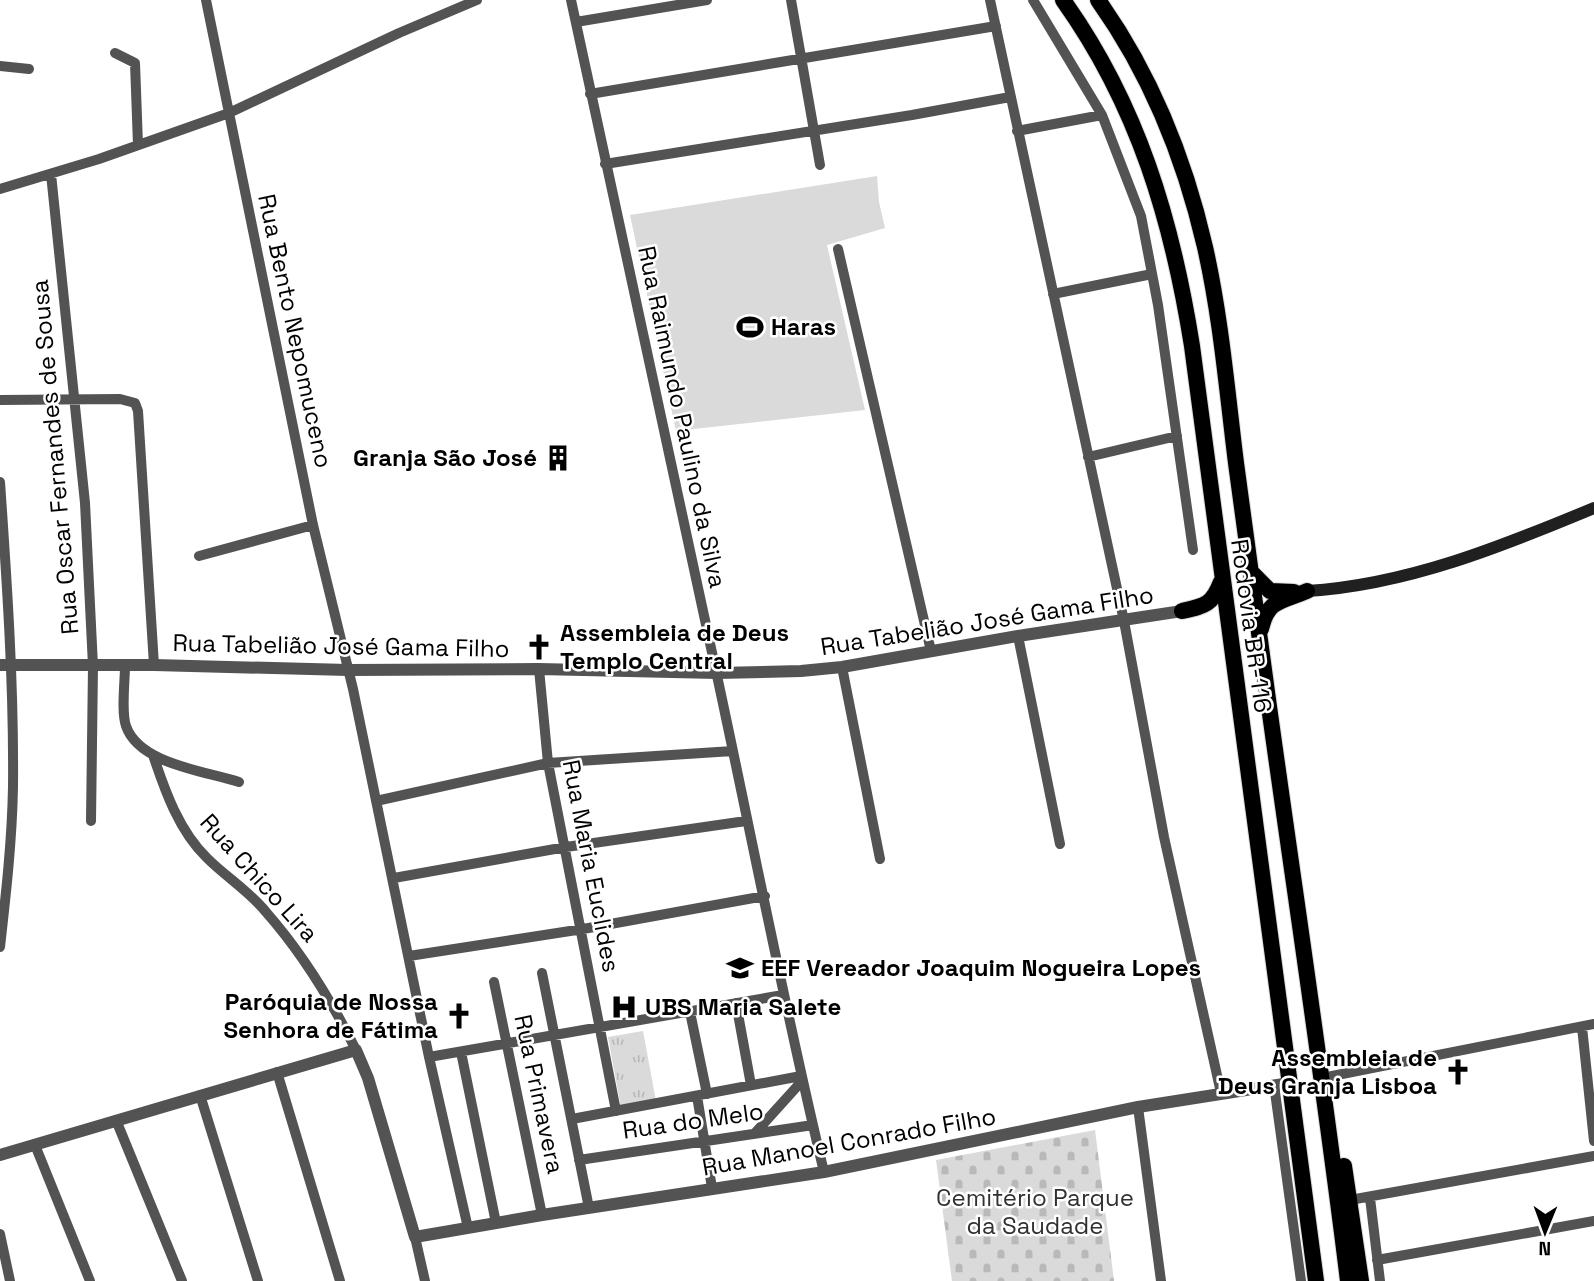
<svg xmlns="http://www.w3.org/2000/svg" width="1594" height="1281" viewBox="0 0 1594 1281" font-family="'Space Grotesk',sans-serif">
<defs>
<pattern id="cemetery-stones" width="16" height="16" patternUnits="userSpaceOnUse" patternTransform="scale(1.75)"><rect width="16" height="16" fill="#dadada"/><path d="M2 7V4a2 2 0 0 1 4 0v3zM10 15v-3a2 2 0 0 1 4 0v3z" fill="#b9b9b9"/></pattern>
<pattern id="park-tufts" width="24" height="20" patternUnits="userSpaceOnUse" patternTransform="scale(1.75)"><rect width="24" height="20" fill="#dadada"/><path d="M3 7l-1-3M5 7V3M7 7l1-3M15 17l-1-3M17 17v-4M19 17l1-3" fill="none" stroke="#b9b9b9"/></pattern>
</defs>
<rect width="100%" height="100%" fill="#fff"/>
<path fill="#dadada" d="M 877,176 L 879,202 L 885,228 L 827,245 L 865,410 L 676,431 L 630,215 Z"/>
<path fill="url(#cemetery-stones)" d="M 1095,1130 L 1114,1281 L 952,1281 L 936,1160 Z"/>
<path fill="url(#park-tufts)" d="M 643,1031 L 656,1101 L 621,1108 L 608,1037 Z"/>
<g fill="none" stroke-linecap="round" stroke-linejoin="round">
<g stroke="#dbdbdb" stroke-width="18">
<path id="trunk" d="M 1063,0 C 1138,105 1172,220 1192,346 L 1316,1281
M 1098,0 C 1150,73 1185,160 1205,247 C 1221,318 1227,391 1236,463 C 1246,539 1257,616 1267,692 C 1294,888 1324,1084 1348,1281
M 1252,573 L 1270,591 L 1294,592
M 1182,611 C 1205,606 1212,605 1221,582
M 1261,629 C 1268,599 1281,602 1307,591
M 1344,1166 L 1361,1281"/>
</g>
<path stroke="#535353" stroke-width="10" d="M 206,0 L 313,525 L 353,689 L 429,1057 L 468,1228
M 571,0 C 619,224 668,447 716,671 C 752,838 784,1006 824,1172
M 791,0 L 820,165
M 990,0 L 1124,621 L 1164,837 L 1221,1093
M 1033,0 L 1102,115 L 1141,216 L 1158,305 L 1193,550
M 576,22 L 707,0
M 115,53 L 135,63 L 138,145
M 0,66 L 29,69
M 590,94 L 996,26
M 1017,131 L 1102,115
M 605,164 L 912,115 L 1010,97
M 51,174 L 85,503 L 93,666 L 91,821
M 0,189 L 99,159 L 229,113 L 399,33 L 477,0
M 838,249 L 931,651
M 1053,294 L 1152,274
M 0,400 L 120,399 L 135,403 L 138,411 L 154,665
M 1088,457 L 1177,436
M 0,482 C 7,583 14,685 13,787 C 12,841 6,894 0,947
M 199,556 L 313,525
M 1018,636 L 1060,844
M 125,666 C 125,681 121,712 126,726 C 139,764 205,771 239,782
M 842,667 L 880,859
M 539,669 L 548,763 L 616,1111
M 153,755 C 165,791 179,831 207,858 C 226,877 249,891 266,912 C 303,954 331,1000 356,1050
M 376,801 L 548,763 L 733,751
M 394,878 L 566,847 L 746,821
M 409,956 L 583,929 L 765,896
M 542,973 L 589,1208
M 494,982 L 542,1215
M 736,1003 L 751,1085
M 690,1012 L 707,1094
M 1582,1027 L 1594,1141
M 461,1052 L 496,1223
M 429,1057 L 783,995
M 277,1072 L 340,1281
M 1322,1078 L 1594,1024
M 1274,1085 L 1301,1281
M 200,1095 L 258,1281
M 697,1096 L 712,1188
M 1138,1107 L 1161,1281
M 572,1119 L 801,1076
M 116,1120 L 182,1281
M 755,1133 L 802,1081
M 35,1145 L 90,1281
M 579,1160 L 813,1125
M 1370,1198 L 1380,1281
M 1350,1200 L 1594,1156
M 0,1234 L 10,1281
M 415,1237 L 425,1281
M 1377,1260 L 1594,1221"/>
<path stroke="#535353" stroke-width="12" d="M 0,665 L 154,665 L 348,670 L 539,669 L 717,673 L 801,671 L 842,667 L 1018,636 L 1182,611
M 0,1155 L 356,1050 L 368,1078 L 415,1237 L 542,1215 L 824,1172 L 1138,1107 L 1290,1083"/>
<path stroke="#202020" stroke-width="12" d="M 1307,591 C 1407,585 1503,546 1594,508"/>
<use href="#trunk" stroke="#000" stroke-width="16"/>
</g>
<defs>
<g id="stadium-bare" transform="scale(2.1)"><path d="M0-5a6.5 5 0 1 0 0 10a6.5 5 0 1 0 0-10ZM-3.5-1.8h7v3.6h-7Z" fill="#000" stroke="#fff" stroke-width="2.5" paint-order="stroke"/></g>
<g id="building-bare" transform="scale(2.1)"><path d="M-4-6H4V6H1V3H-1V6H-4ZM-2.5-4.3h1.7v1.8h-1.7ZM.8-4.3h1.7v1.8H.8ZM-2.5-1h1.7V.8h-1.7ZM.8-1h1.7V.8H.8Z" fill="#000" stroke="#fff" stroke-width="2.5" paint-order="stroke"/></g>
<g id="church-bare" transform="scale(2.1)"><path d="M-1.2-6h2.4v3.5h3.3v2.4h-3.3V6h-2.4V-.1h-3.3v-2.4h3.3Z" fill="#000" stroke="#fff" stroke-width="2.5" paint-order="stroke"/></g>
<g id="school-bare" transform="scale(2.1)"><path d="M0-5L7-2L0 1L-7-2ZM-4 1L0 2.5L4 1V4Q0 6-4 4Z" fill="#000" stroke="#fff" stroke-width="2.5" paint-order="stroke"/></g>
<g id="hospital-bare" transform="scale(2.1)"><path d="M-5-5h3v3.5h4V-5h3V5h-3V1.5h-4V5h-3Z" fill="#000" stroke="#fff" stroke-width="2.5" paint-order="stroke"/></g>
</defs>
<g fill-rule="evenodd">
<use href="#stadium-bare" x="750" y="327"/>
<use href="#building-bare" x="558" y="458"/>
<use href="#church-bare" x="539" y="647"/>
<use href="#school-bare" x="740" y="968"/>
<use href="#hospital-bare" x="624" y="1007"/>
<use href="#church-bare" x="459" y="1016"/>
<use href="#church-bare" x="1458" y="1072"/>
</g>
<g text-anchor="middle" stroke-width="5" stroke-linejoin="round" paint-order="stroke">
<g font-size="24" font-weight="bold" fill="#000" stroke="#fff" text-anchor="start">
<text x="771" y="335">Haras</text>
<text x="537" y="466" text-anchor="end">Granja São José</text>
<text x="560" y="641">Assembleia de Deus<tspan x="560" dy="28">Templo Central</tspan></text>
<text x="761" y="976">EEF Vereador Joaquim Nogueira Lopes</text>
<text x="438" y="1010" text-anchor="end">Paróquia de Nossa<tspan x="438" dy="28">Senhora de Fátima</tspan></text>
<text x="645" y="1015">UBS Maria Salete</text>
<text x="1437" y="1066" text-anchor="end">Assembleia de<tspan x="1437" dy="28">Deus Granja Lisboa</tspan></text>
</g>
<g font-size="24" fill="#000" stroke="#fff">
<text transform="translate(295 331) rotate(78)" y="8">Rua Bento Nepomuceno</text>
<text transform="translate(682 417) rotate(78)" y="8">Rua Raimundo Paulino da Silva</text>
<text transform="translate(55 457) rotate(-95)" y="8">Rua Oscar Fernandes de Sousa</text>
<text transform="translate(987 621) rotate(-9)" y="8">Rua Tabelião José Gama Filho</text>
<text transform="translate(1251 626) rotate(82)" y="8">Rodovia BR-116</text>
<text transform="translate(341 646) rotate(1)" y="8">Rua Tabelião José Gama Filho</text>
<text transform="translate(591 866) rotate(79)" y="8">Rua Maria Euclides</text>
<text transform="translate(259 878) rotate(48)" y="8">Rua Chico Lira</text>
<text transform="translate(539 1094) rotate(78)" y="8">Rua Primavera</text>
<text transform="translate(693 1121) rotate(-8)" y="8">Rua do Melo</text>
<text transform="translate(849 1142) rotate(-10)" y="8">Rua Manoel Conrado Filho</text>
</g>
<g font-size="24" fill="#313131" stroke="#fff">
<text x="1035" y="1206">Cemitério Parque<tspan x="1035" dy="28">da Saudade</tspan></text>
</g>
</g>
<g transform="translate(1545 1232) rotate(181)" stroke="#ffffff" stroke-width="5" paint-order="stroke">
<path d="M0-5L12 26L0 18L-12 26Z" fill="#000000"/>
<text y="-10" font-size="19" font-weight="bold" text-anchor="middle" fill="#000000">N</text>
</g>
</svg>
